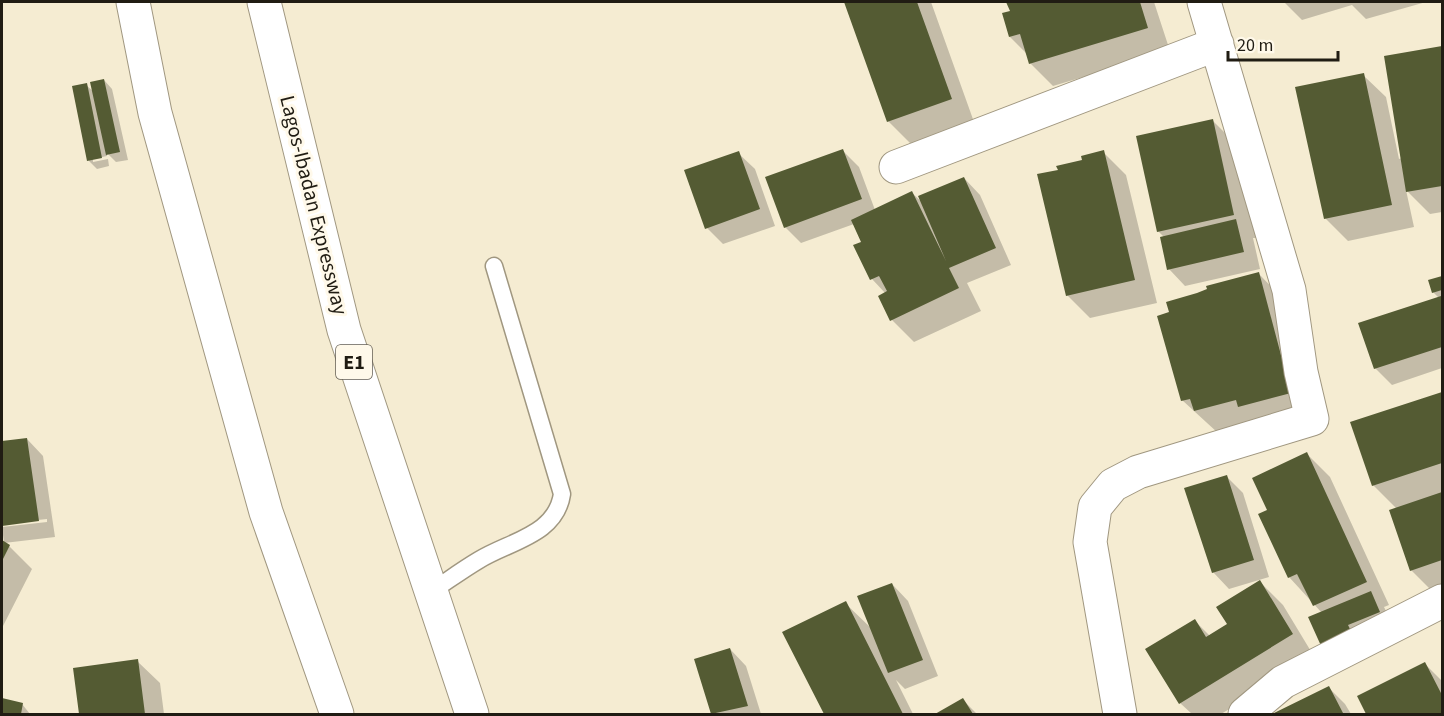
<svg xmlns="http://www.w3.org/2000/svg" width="1444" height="716" viewBox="0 0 1444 716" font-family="'Source Sans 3',sans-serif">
<rect width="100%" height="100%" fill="#f5ecd2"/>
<path fill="#0003" d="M 846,2 L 931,2 L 974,122 L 911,144 L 888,121 Z
M 1008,2 L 1154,2 L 1170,51 L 1053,86 L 1030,63 L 1027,54 L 1010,37 L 1003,14 L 1011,12 Z
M 1284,2 L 1426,2 L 1366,19 L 1352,5 L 1302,20 Z
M 1442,48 L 1442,212 L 1430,214 L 1406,190 L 1414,227 L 1348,241 L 1325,218 L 1363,75 L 1386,97 L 1399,159 L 1402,158 L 1386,57 Z
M 104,80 L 112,89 L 128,160 L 116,162 L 107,153 L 107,156 L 93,159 L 93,162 L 108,159 L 109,166 L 97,169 L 89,161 L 74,87 L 86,85 L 94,92 Z
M 1213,121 L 1235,143 L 1256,238 L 1253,238 L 1260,269 L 1185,286 L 1169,269 L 1165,238 L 1158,231 Z
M 843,151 L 859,167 L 875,210 L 912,193 L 924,204 L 964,178 L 980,195 L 1011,265 L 967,283 L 981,311 L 914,342 L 892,320 L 886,294 L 872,279 L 863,243 L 854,224 L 801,243 L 785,227 Z
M 1103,152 L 1126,175 L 1157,303 L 1090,318 L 1067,295 L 1059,171 Z
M 738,153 L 755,169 L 775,226 L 723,244 L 707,228 Z
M 1259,274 L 1281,297 L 1313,415 L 1218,433 L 1182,400 Z
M 1442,277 L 1442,368 L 1392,385 L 1375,368 L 1439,298 L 1433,292 L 1430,281 Z
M 1442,393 L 1442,590 L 1434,593 L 1411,570 L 1397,509 L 1373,485 L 1352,423 Z
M 27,439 L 43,456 L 55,537 L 4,543 L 2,527 L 47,522 L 47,519 L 2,524 L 2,443 Z
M 1307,454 L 1330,477 L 1389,605 L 1384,607 L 1395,629 L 1368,652 L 1322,613 L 1289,577 L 1269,511 Z
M 1227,477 L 1243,493 L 1269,577 L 1229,589 L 1213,572 Z
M 2,542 L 9,546 L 32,569 L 2,628 Z
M 1260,582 L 1283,605 L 1315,658 L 1221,714 L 1192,714 L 1180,703 L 1195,621 L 1210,636 L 1229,625 Z
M 892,584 L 908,601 L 938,676 L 905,689 L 896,680 L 913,714 L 825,714 L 784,633 L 845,603 L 872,629 Z
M 730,649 L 746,666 L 761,714 L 713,714 L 696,660 Z
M 137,661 L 160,683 L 164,714 L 81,714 L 74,669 Z
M 1425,664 L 1442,681 L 1442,714 L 1368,714 L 1359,697 Z
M 1329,688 L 1345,704 L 1351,714 L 1276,714 Z
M 2,699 L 22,704 L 30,714 L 2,714 Z
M 963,700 L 977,714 L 938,714 Z"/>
<path fill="#545b33" d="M 844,2 L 917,2 L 952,99 L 887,122 Z
M 1006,2 L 1140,2 L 1148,28 L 1029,64 L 1020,34 L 1009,37 L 1002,13 L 1010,11 Z
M 1442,46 L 1442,186 L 1406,192 L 1384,56 Z
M 1364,73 L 1392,205 L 1324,219 L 1295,87 Z
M 104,79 L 120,152 L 106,155 L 90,82 Z
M 87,83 L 102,158 L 87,161 L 72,86 Z
M 1213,119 L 1234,215 L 1157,232 L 1136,136 Z
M 843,149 L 862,199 L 784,228 L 765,177 Z
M 1104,150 L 1135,280 L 1066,296 L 1037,174 L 1058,170 L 1056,166 L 1082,160 L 1081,156 Z
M 739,151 L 760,209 L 705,229 L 684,170 Z
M 964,177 L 996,248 L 949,268 L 959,288 L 890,321 L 878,296 L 887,291 L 879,276 L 870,280 L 853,245 L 861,242 L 851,220 L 912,191 L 946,261 L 918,196 Z
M 1236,219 L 1244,252 L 1167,270 L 1160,237 Z
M 1259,272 L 1291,393 L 1238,407 L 1236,400 L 1194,411 L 1190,399 L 1181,401 L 1157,316 L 1169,312 L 1166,302 L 1197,293 L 1207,289 L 1206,286 Z
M 1442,276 L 1442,290 L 1432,293 L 1428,280 Z
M 1441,296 L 1442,347 L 1374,369 L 1358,323 Z
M 1442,392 L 1442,463 L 1372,486 L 1350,422 Z
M 27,438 L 39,521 L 2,526 L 2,441 Z
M 1307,452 L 1367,582 L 1313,606 L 1297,574 L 1288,578 L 1258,514 L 1267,510 L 1252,478 Z
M 1227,475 L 1254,560 L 1212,573 L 1184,488 Z
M 1442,492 L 1442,560 L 1410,571 L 1389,510 Z
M 2,540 L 10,545 L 2,561 Z
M 1260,580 L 1293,634 L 1179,704 L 1145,649 L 1195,619 L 1206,637 L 1227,624 L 1216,607 Z
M 892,583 L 923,660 L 888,673 L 857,596 Z
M 1371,591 L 1380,612 L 1348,625 L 1353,635 L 1322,648 L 1308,617 Z
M 846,601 L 903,714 L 824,714 L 782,632 Z
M 730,648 L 748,706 L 711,714 L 694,659 Z
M 138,659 L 145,714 L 79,714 L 73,668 Z
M 1425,662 L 1442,695 L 1442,714 L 1366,714 L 1357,696 Z
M 1329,686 L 1343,713 L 1272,714 Z
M 2,698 L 23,703 L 21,714 L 2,714 Z
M 963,698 L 973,714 L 935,714 Z"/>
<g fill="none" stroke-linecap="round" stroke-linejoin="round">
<g stroke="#a09780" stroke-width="19">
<path id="service" d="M 429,593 C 446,582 462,570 479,560 C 510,541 556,535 562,494 L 494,266"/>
</g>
<g stroke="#a09780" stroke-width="35">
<path id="minor" d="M 896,167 L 1217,44
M 1120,714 L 1090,542 L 1095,507 L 1113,485 L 1138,472 L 1312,419 L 1301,372 L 1289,290 L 1204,2
M 1245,714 L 1283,682 L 1442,601"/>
</g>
<g stroke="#a09780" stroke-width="35">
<path id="motorway" d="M 133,2 L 155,113 L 266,512 L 337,714
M 264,2 L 344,330 L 472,714"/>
</g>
<use href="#service" stroke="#fff" stroke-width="16"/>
<use href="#minor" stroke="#fff" stroke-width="33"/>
<use href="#motorway" stroke="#fff" stroke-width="33"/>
</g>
<g text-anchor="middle" stroke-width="6" stroke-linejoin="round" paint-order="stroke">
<rect fill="#fff9ea" stroke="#635e54" stroke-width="1.5" x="336" y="345" width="36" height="34" rx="4.5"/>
<g font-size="20" font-weight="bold" fill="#201c13">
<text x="354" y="369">E1</text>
</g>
<g font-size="21" fill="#201c13" stroke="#fff9ea">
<text transform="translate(314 205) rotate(76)" y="7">Lagos-Ibadan Expressway</text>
</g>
</g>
<rect width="1444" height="716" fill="none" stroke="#201c13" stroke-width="6"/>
<path d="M1228 51v9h110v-9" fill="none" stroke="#201c13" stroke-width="3"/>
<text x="1237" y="51" font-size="18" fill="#201c13" stroke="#fff9ea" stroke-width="4.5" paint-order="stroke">20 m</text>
</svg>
